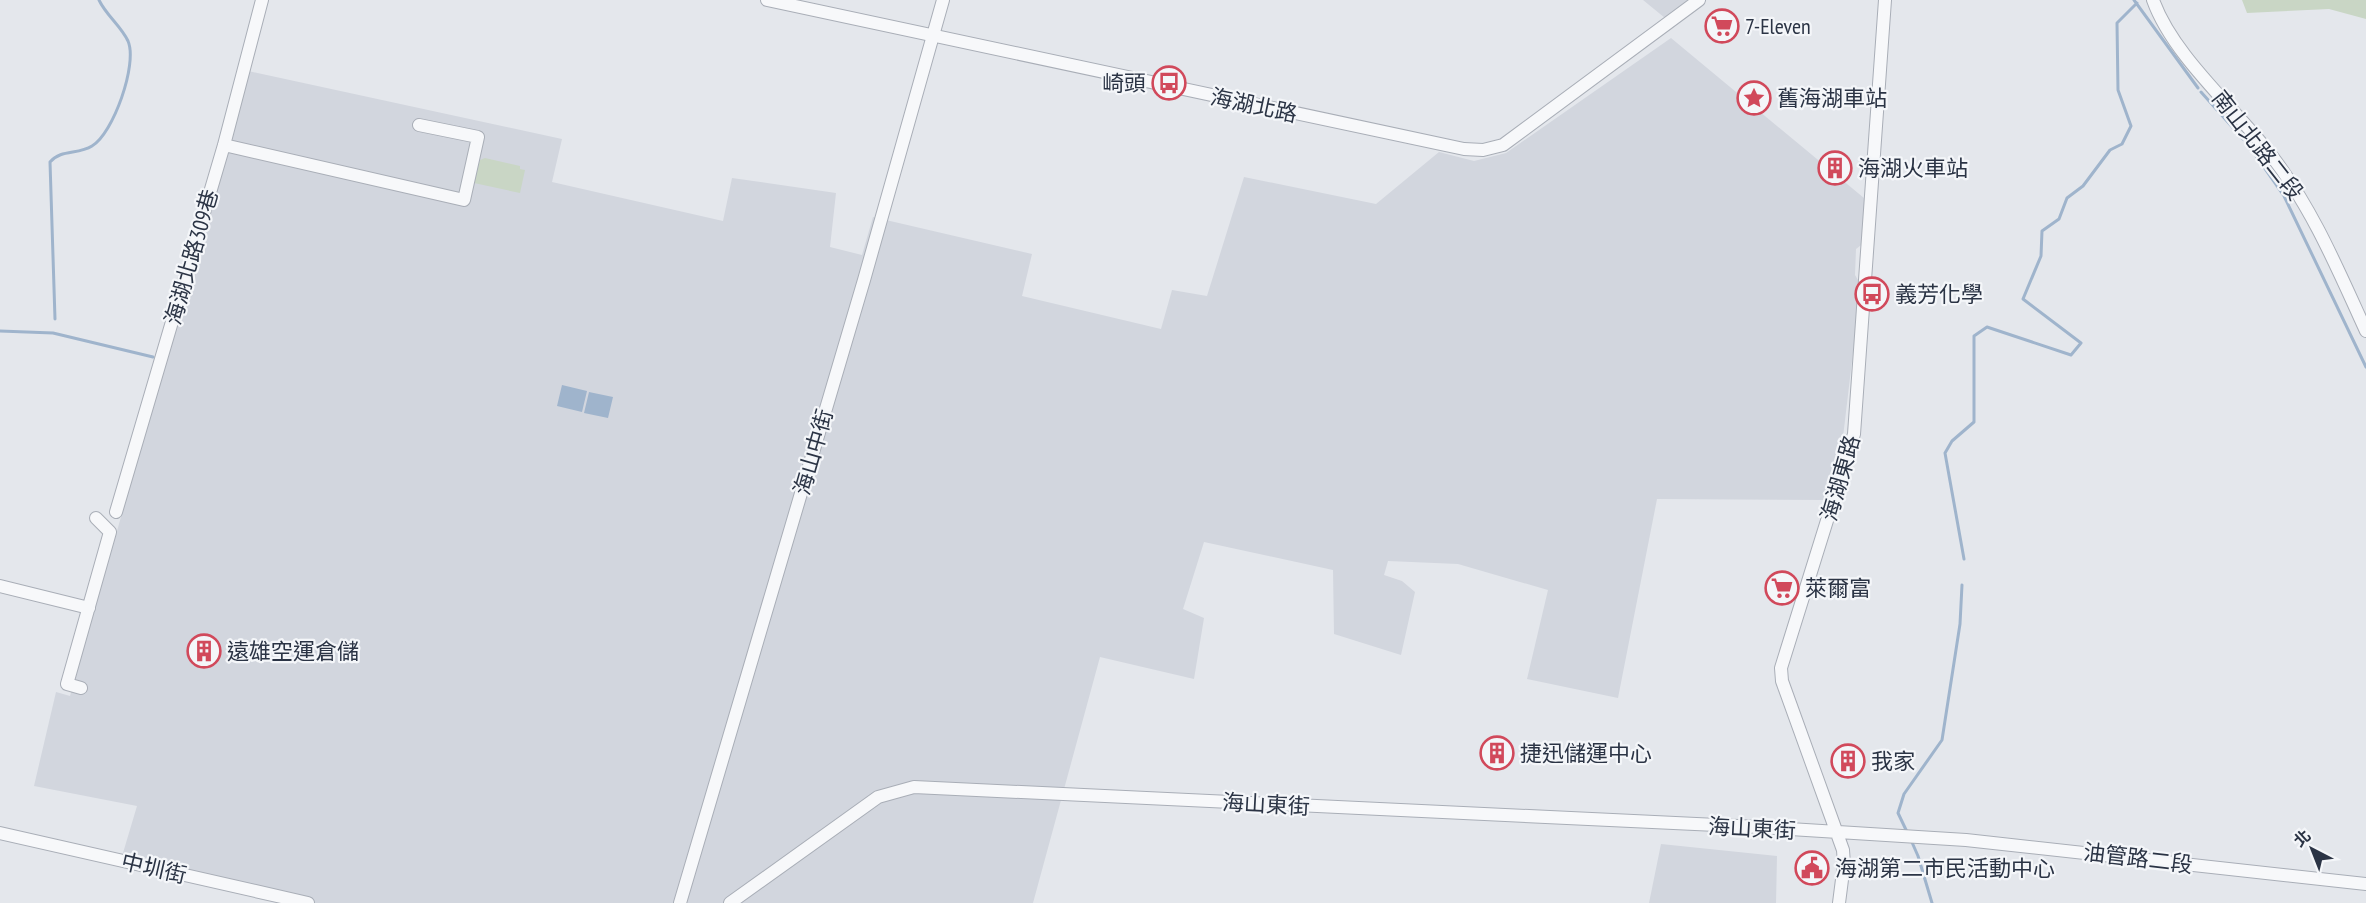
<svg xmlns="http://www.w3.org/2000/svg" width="2366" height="903" viewBox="0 0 2366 903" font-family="'PT Sans Narrow','Noto Sans TC',sans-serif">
<rect width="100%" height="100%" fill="#e4e7ec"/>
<path fill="#d2d6de" d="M 1643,0 L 1690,0 L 1665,18 Z
M 1671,38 L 1870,203 L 1865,242 L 1856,249 L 1855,275 L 1861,285 L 1843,437 L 1827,500 L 1657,499 L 1618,698 L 1527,679 L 1548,590 L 1458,564 L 1388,561 L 1384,575 L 1402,581 L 1415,592 L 1401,655 L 1334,634 L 1333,570 L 1204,542 L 1183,609 L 1204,618 L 1194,679 L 1100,657 L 1033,903 L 291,903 L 120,863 L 137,806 L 34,786 L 56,692 L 70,696 L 248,71 L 562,139 L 552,182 L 723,221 L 732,178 L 836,193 L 830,247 L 862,255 L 873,217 L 1032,254 L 1022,296 L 1161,329 L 1172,290 L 1207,296 L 1244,177 L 1376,204 L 1439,152 L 1474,161 L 1506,153 Z
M 1661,844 L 1777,856 L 1776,903 L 1649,903 Z"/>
<path fill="#c9d6c5" d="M 2242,0 L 2366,0 L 2366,19 L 2329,9 L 2247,13 Z
M 485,158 L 520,166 L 520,169 L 525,170 L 520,193 L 474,183 L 480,160 Z"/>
<path fill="#9fb4cc" d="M 562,385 L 587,391 L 582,412 L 557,406 Z
M 589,392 L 613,397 L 608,418 L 584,413 Z"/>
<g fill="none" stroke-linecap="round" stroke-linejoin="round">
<path stroke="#9fb4cc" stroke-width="3" d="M 2134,0 L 2198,88
M 2201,92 L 2243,139
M 2247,143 L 2284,196 L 2366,367
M 55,319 L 50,162 C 61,149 78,155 92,146 C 113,134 138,64 128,41 C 121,26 106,15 99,0
M 0,331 L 53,333 L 153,357
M 1964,559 L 1945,453 L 1952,441 L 1974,422 L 1974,336 L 1987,327 L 2071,355 L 2081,343 L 2023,299 L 2041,256 L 2042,231 L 2059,219 L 2067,198 L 2083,186 L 2110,150 L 2122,144 L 2131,126 L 2118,90 L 2117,23 L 2137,3
M 1908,834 L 1898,813 L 1904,794 L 1942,740 L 1960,624 L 1962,585
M 1911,840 L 1918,856 L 1932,903"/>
<g stroke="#a9aeb7" stroke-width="14">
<path id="minor" d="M 767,0 L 1464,149 L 1483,150 L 1503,145 L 1699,0
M 2153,0 C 2173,56 2235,108 2271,155 C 2313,209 2338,270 2366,331
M 224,145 L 464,200 L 478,137 L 419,125
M 116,512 L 224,145 L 262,0
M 0,586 L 89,608
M 81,688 L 67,684 L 110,532 L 96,518
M 0,833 L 308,903
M 680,903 L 864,280 L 943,0
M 730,903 L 878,797 L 914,787 L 1759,827 L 1966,840 L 2366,884
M 1839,903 L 1844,864 L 1843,850 L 1782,681 L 1781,668 L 1854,434 L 1885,0"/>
</g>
<use href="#minor" stroke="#f7f8fa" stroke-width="12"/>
</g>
<defs>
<g id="supermarket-ring" transform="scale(1.725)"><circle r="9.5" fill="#f4f6f9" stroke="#d1495b" stroke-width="1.5"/><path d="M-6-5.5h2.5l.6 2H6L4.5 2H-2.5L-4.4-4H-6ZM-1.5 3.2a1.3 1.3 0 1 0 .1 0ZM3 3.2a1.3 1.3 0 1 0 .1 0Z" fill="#d1495b"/></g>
<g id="bus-ring" transform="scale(1.725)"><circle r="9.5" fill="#f4f6f9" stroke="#d1495b" stroke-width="1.5"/><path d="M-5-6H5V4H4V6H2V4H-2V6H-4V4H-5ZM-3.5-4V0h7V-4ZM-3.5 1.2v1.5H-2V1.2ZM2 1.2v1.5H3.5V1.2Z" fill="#d1495b"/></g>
<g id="sight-ring" transform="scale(1.725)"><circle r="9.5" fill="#f4f6f9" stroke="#d1495b" stroke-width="1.5"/><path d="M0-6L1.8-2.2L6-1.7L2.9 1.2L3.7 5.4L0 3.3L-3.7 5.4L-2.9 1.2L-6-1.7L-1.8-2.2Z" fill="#d1495b"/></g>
<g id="building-ring" transform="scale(1.725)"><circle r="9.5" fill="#f4f6f9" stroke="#d1495b" stroke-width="1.5"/><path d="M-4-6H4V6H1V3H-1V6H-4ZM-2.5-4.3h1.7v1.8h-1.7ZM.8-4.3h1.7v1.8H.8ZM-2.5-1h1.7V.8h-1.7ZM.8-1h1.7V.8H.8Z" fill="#d1495b"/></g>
<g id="civic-ring" transform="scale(1.725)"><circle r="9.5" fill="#f4f6f9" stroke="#d1495b" stroke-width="1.5"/><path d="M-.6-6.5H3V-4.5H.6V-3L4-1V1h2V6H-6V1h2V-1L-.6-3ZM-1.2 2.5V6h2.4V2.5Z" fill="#d1495b"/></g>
</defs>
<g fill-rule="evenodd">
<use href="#supermarket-ring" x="1722" y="26"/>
<use href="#bus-ring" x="1169" y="83"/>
<use href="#sight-ring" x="1754" y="98"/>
<use href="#building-ring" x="1835" y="168"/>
<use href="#bus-ring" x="1872" y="294"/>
<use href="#supermarket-ring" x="1782" y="588"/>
<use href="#building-ring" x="204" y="651"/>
<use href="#building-ring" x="1497" y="753"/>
<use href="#building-ring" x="1848" y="761"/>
<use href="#civic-ring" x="1812" y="868"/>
</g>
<g text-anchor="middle" stroke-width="4.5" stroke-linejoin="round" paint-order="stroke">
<g font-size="22" fill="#2b3445" stroke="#f4f6f9" text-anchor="start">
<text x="1745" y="34">7-Eleven</text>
<text x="1146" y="91" text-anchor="end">崎頭</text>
<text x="1777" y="106">舊海湖車站</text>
<text x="1858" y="176">海湖火車站</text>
<text x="1895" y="302">義芳化學</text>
<text x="1805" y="596">萊爾富</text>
<text x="227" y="659">遠雄空運倉儲</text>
<text x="1520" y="761">捷迅儲運中心</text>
<text x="1871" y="769">我家</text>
<text x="1835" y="876">海湖第二市民活動中心</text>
</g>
<g font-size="22" fill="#2b3445" stroke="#f4f6f9">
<text transform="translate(1254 105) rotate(12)" y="8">海湖北路</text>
<text transform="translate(2258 145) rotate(52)" y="8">南山北路二段</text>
<text transform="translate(191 257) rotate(-74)" y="8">海湖北路309巷</text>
<text transform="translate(813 452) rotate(-74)" y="8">海山中街</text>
<text transform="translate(1840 478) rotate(-74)" y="8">海湖東路</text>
<text transform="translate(1266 804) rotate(3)" y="8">海山東街</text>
<text transform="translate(1752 828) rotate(3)" y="8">海山東街</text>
<text transform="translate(2138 858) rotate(7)" y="8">油管路二段</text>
<text transform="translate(154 868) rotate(13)" y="8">中圳街</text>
</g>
</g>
<g transform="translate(2312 849) rotate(318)" stroke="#f4f6f9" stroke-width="4.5" paint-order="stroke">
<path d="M0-4.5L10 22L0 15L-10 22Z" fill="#2b3445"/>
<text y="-9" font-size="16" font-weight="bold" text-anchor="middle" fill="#2b3445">北</text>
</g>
</svg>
